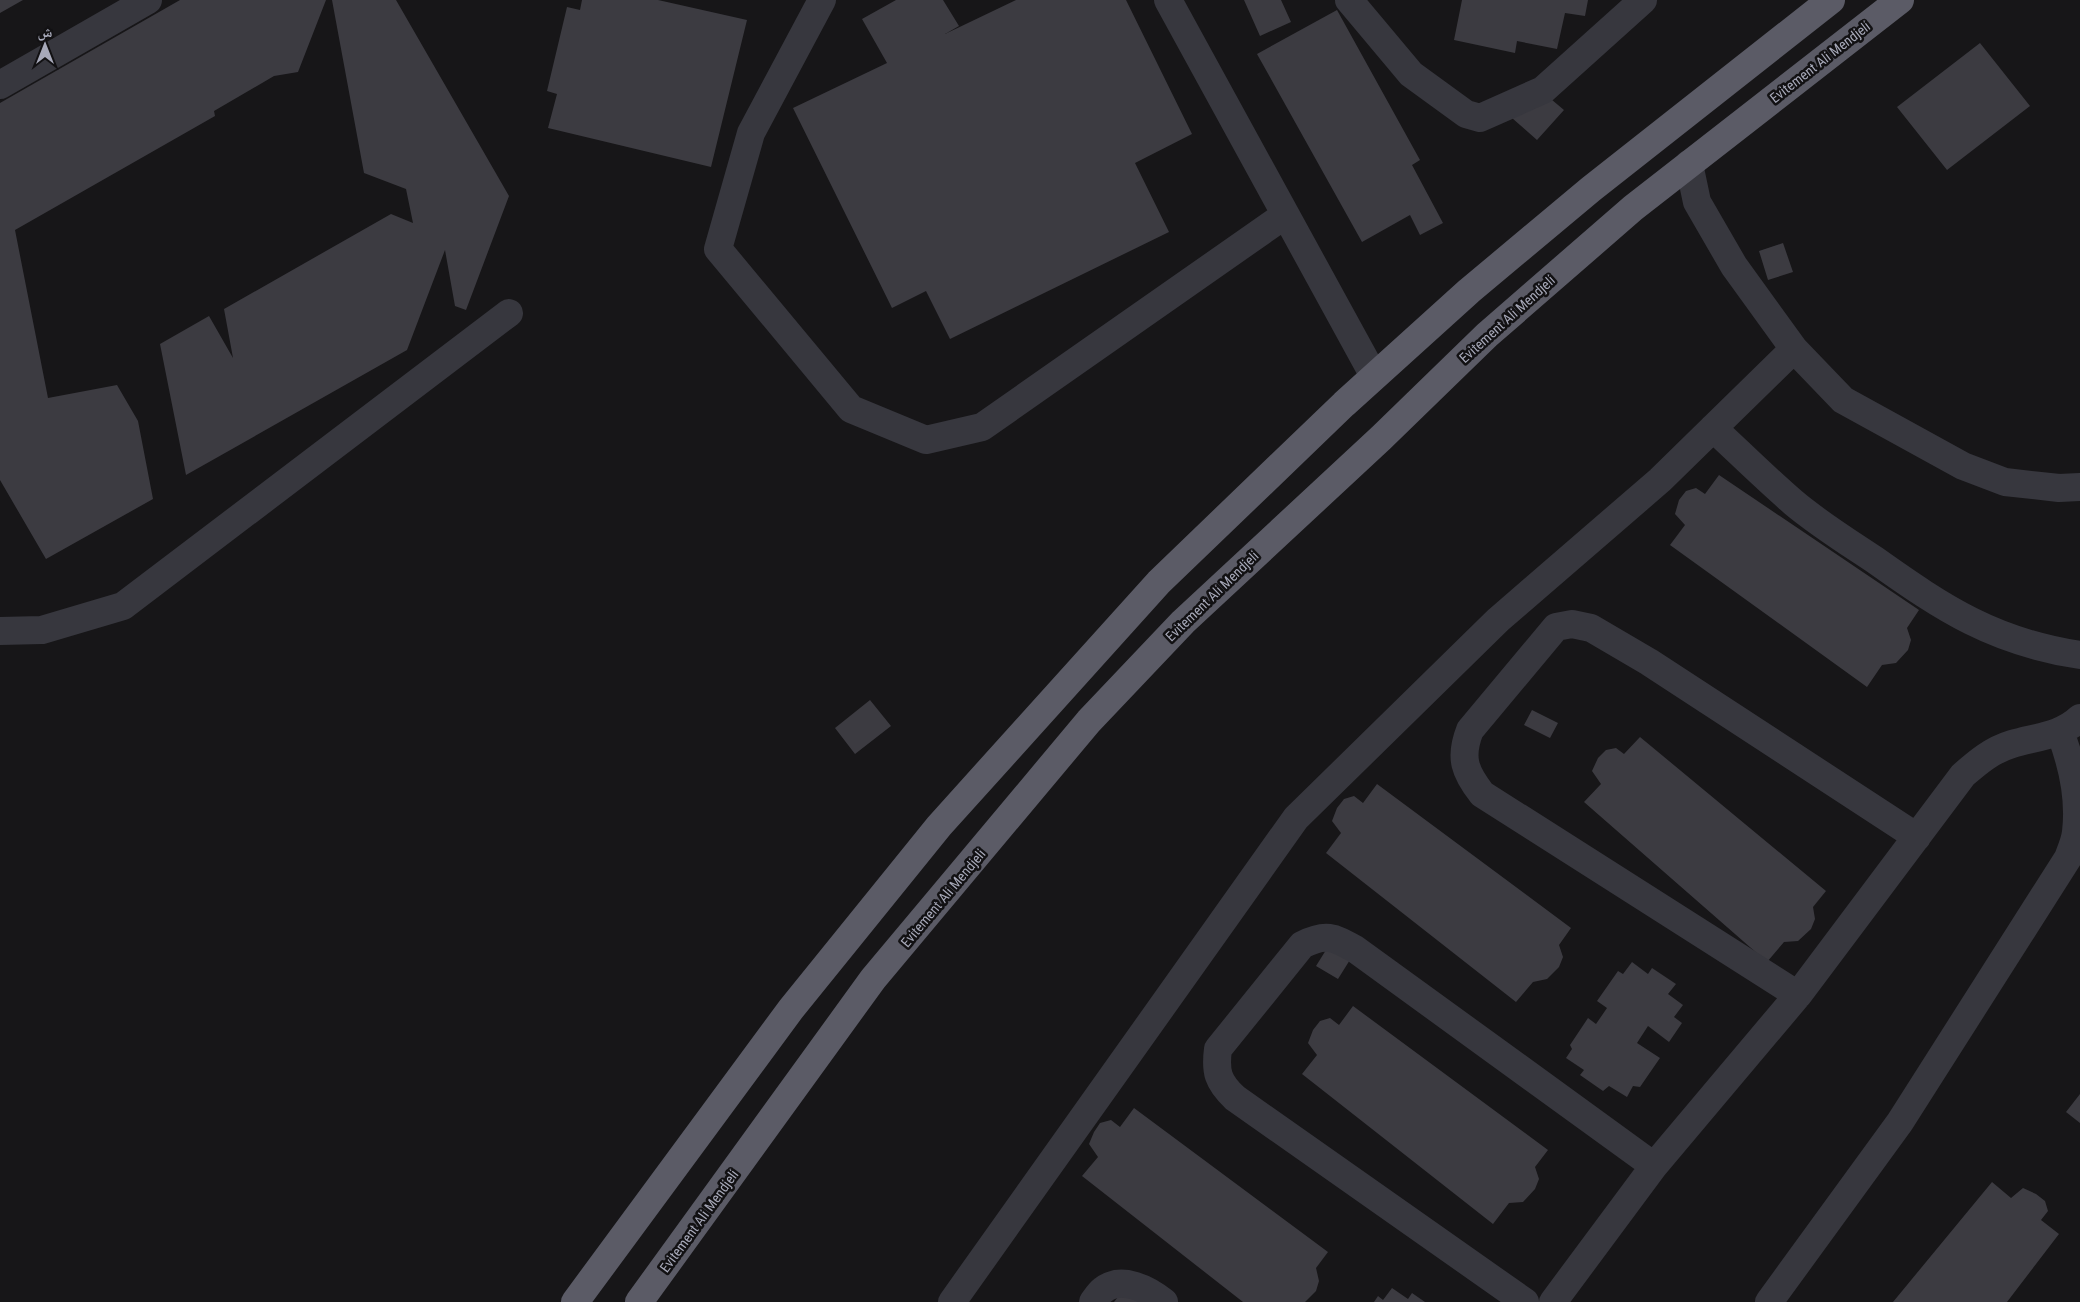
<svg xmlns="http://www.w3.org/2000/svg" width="2080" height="1302" viewBox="0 0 2080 1302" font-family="'Roboto Condensed','Noto Naskh Arabic',sans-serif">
<rect width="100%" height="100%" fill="#171618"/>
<path fill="#3c3b41" d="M 0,0 L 23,0 L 0,13 Z
M 180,0 L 326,0 L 298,72 L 274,76 L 214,111 L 215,116 L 15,230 L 48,398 L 117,385 L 138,421 L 153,499 L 46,559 L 0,480 L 0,103 Z
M 332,0 L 396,0 L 509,196 L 466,310 L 455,306 L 445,250 L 407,350 L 186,475 L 160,344 L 209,316 L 233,358 L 224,309 L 391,214 L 413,223 L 406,189 L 364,173 Z
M 582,0 L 658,0 L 747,20 L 711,167 L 548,128 L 557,94 L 547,91 L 567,7 L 580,10 Z
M 896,0 L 943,0 L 959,26 L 945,34 L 1016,0 L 1126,0 L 1192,134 L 1135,163 L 1169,232 L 950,339 L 926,291 L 892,308 L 793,108 L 887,63 L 862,19 Z
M 1244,0 L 1281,0 L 1291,22 L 1260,36 Z
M 1462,0 L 1588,0 L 1585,16 L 1565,13 L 1557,49 L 1517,41 L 1515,53 L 1454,40 Z
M 1337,10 L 1420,160 L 1412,165 L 1443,223 L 1420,235 L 1410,215 L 1362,242 L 1257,54 Z
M 1980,43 L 2030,106 L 1947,170 L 1897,107 Z
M 1539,89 L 1564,110 L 1537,140 L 1512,118 Z
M 1783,243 L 1793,272 L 1768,280 L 1759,251 Z
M 1719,475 L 1919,610 L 1907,628 L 1911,640 L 1908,650 L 1896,663 L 1882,665 L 1867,687 L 1670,545 L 1685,525 L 1675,514 L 1679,500 L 1686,491 L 1696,488 L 1705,494 Z
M 870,700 L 891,726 L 855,754 L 835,728 Z
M 1532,710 L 1558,723 L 1550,738 L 1524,725 Z
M 1640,737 L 1826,891 L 1813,907 L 1815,919 L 1811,929 L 1798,941 L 1784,942 L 1767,962 L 1584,802 L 1601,784 L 1592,771 L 1598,758 L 1606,750 L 1616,748 L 1624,754 Z
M 1377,784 L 1571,928 L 1559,945 L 1563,957 L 1559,967 L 1547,979 L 1533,982 L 1516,1002 L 1326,853 L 1341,833 L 1332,821 L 1337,808 L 1344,799 L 1354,796 L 1363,803 Z
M 1331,942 L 1353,955 L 1338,979 L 1316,966 Z
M 1632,962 L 1648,974 L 1652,968 L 1676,984 L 1668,994 L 1683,1005 L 1674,1017 L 1682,1023 L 1669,1042 L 1648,1026 L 1637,1043 L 1660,1058 L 1640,1087 L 1633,1086 L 1627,1097 L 1609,1086 L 1603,1091 L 1580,1075 L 1584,1070 L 1566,1058 L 1572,1049 L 1570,1045 L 1588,1018 L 1596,1024 L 1607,1008 L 1597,1001 L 1618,971 L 1623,974 Z
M 1353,1006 L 1548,1150 L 1535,1167 L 1539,1179 L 1535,1189 L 1523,1202 L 1509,1203 L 1493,1224 L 1302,1074 L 1317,1055 L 1308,1043 L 1313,1030 L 1320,1021 L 1330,1018 L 1339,1025 Z
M 2080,1094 L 2080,1123 L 2066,1112 Z
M 1134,1108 L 1328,1252 L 1316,1268 L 1319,1281 L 1316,1291 L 1305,1302 L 1243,1302 L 1082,1176 L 1098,1157 L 1089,1144 L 1094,1132 L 1100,1123 L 1111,1120 L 1120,1127 Z
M 1992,1182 L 2011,1198 L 2023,1188 L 2036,1194 L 2045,1201 L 2048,1211 L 2041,1220 L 2059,1234 L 2007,1302 L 1893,1302 Z
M 1125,1288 L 1143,1302 L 1114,1302 Z
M 1392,1288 L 1408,1299 L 1412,1293 L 1425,1302 L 1374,1302 L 1378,1296 L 1383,1300 Z"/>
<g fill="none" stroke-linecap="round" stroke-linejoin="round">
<path stroke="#37373e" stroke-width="28" d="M 822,0 L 751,133 L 718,249 L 851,409 L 926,440 L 982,427 L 1285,215
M 1168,0 L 1374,376
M 1349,0 L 1411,74 L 1466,114 L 1480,118 L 1543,90 L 1643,0
M 0,85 L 148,0
M 1689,164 L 1697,202 L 1734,266 L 1794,349 L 1843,400 L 1963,466 L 2005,482 L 2059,488 L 2080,487
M 1713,428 C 1740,453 1766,479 1794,503 C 1819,524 1848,542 1875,560 C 1944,609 1994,642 2080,655
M 0,631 L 42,630 L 123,606 L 509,313
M 1798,995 L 1482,794 C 1465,772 1459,758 1470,730 L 1556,627 L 1572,624 L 1591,628 L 1649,662 L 1917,837
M 952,1302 L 1296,818 L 1498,620 L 1660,480 L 1794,349
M 1093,1302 C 1096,1298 1099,1293 1103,1290 C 1122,1275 1149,1290 1164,1302
M 1525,1302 L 1235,1098 C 1218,1082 1215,1072 1218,1049 L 1302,945 C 1326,933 1333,937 1355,949 L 1654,1166
M 1553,1302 L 1654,1166 L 1798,995 L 1963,775 C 1978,762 1992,750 2012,744 C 2036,737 2061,736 2080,718
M 1769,1302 L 1900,1122 L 2068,858 C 2071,850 2075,841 2076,832 C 2080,798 2072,763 2060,732"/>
<path stroke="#5b5b66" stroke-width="28" d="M 575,1302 L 791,1009 L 939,826 L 1159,582 L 1344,404 L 1469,291 L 1591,189 L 1831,0
M 639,1302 L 873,979 L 1089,721 L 1183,622 L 1381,438 L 1487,335 L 1633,208 L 1900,0"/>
</g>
<g text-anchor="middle" stroke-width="5" stroke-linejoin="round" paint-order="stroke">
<g font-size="14" fill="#a7a9b9" stroke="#121113">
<text transform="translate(1820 62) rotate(-38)" y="5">Evitement Ali Mendjeli</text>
<text transform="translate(1507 319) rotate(-42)" y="5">Evitement Ali Mendjeli</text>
<text transform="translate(1212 596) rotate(-44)" y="5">Evitement Ali Mendjeli</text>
<text transform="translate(943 898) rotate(-50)" y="5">Evitement Ali Mendjeli</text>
<text transform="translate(699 1221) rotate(-54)" y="5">Evitement Ali Mendjeli</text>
</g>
</g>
<g transform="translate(45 45)" stroke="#121113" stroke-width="4" paint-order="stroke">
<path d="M0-4L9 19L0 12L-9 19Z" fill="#a7a9b9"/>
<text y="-8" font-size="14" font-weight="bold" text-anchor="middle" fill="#a7a9b9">ش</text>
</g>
</svg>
